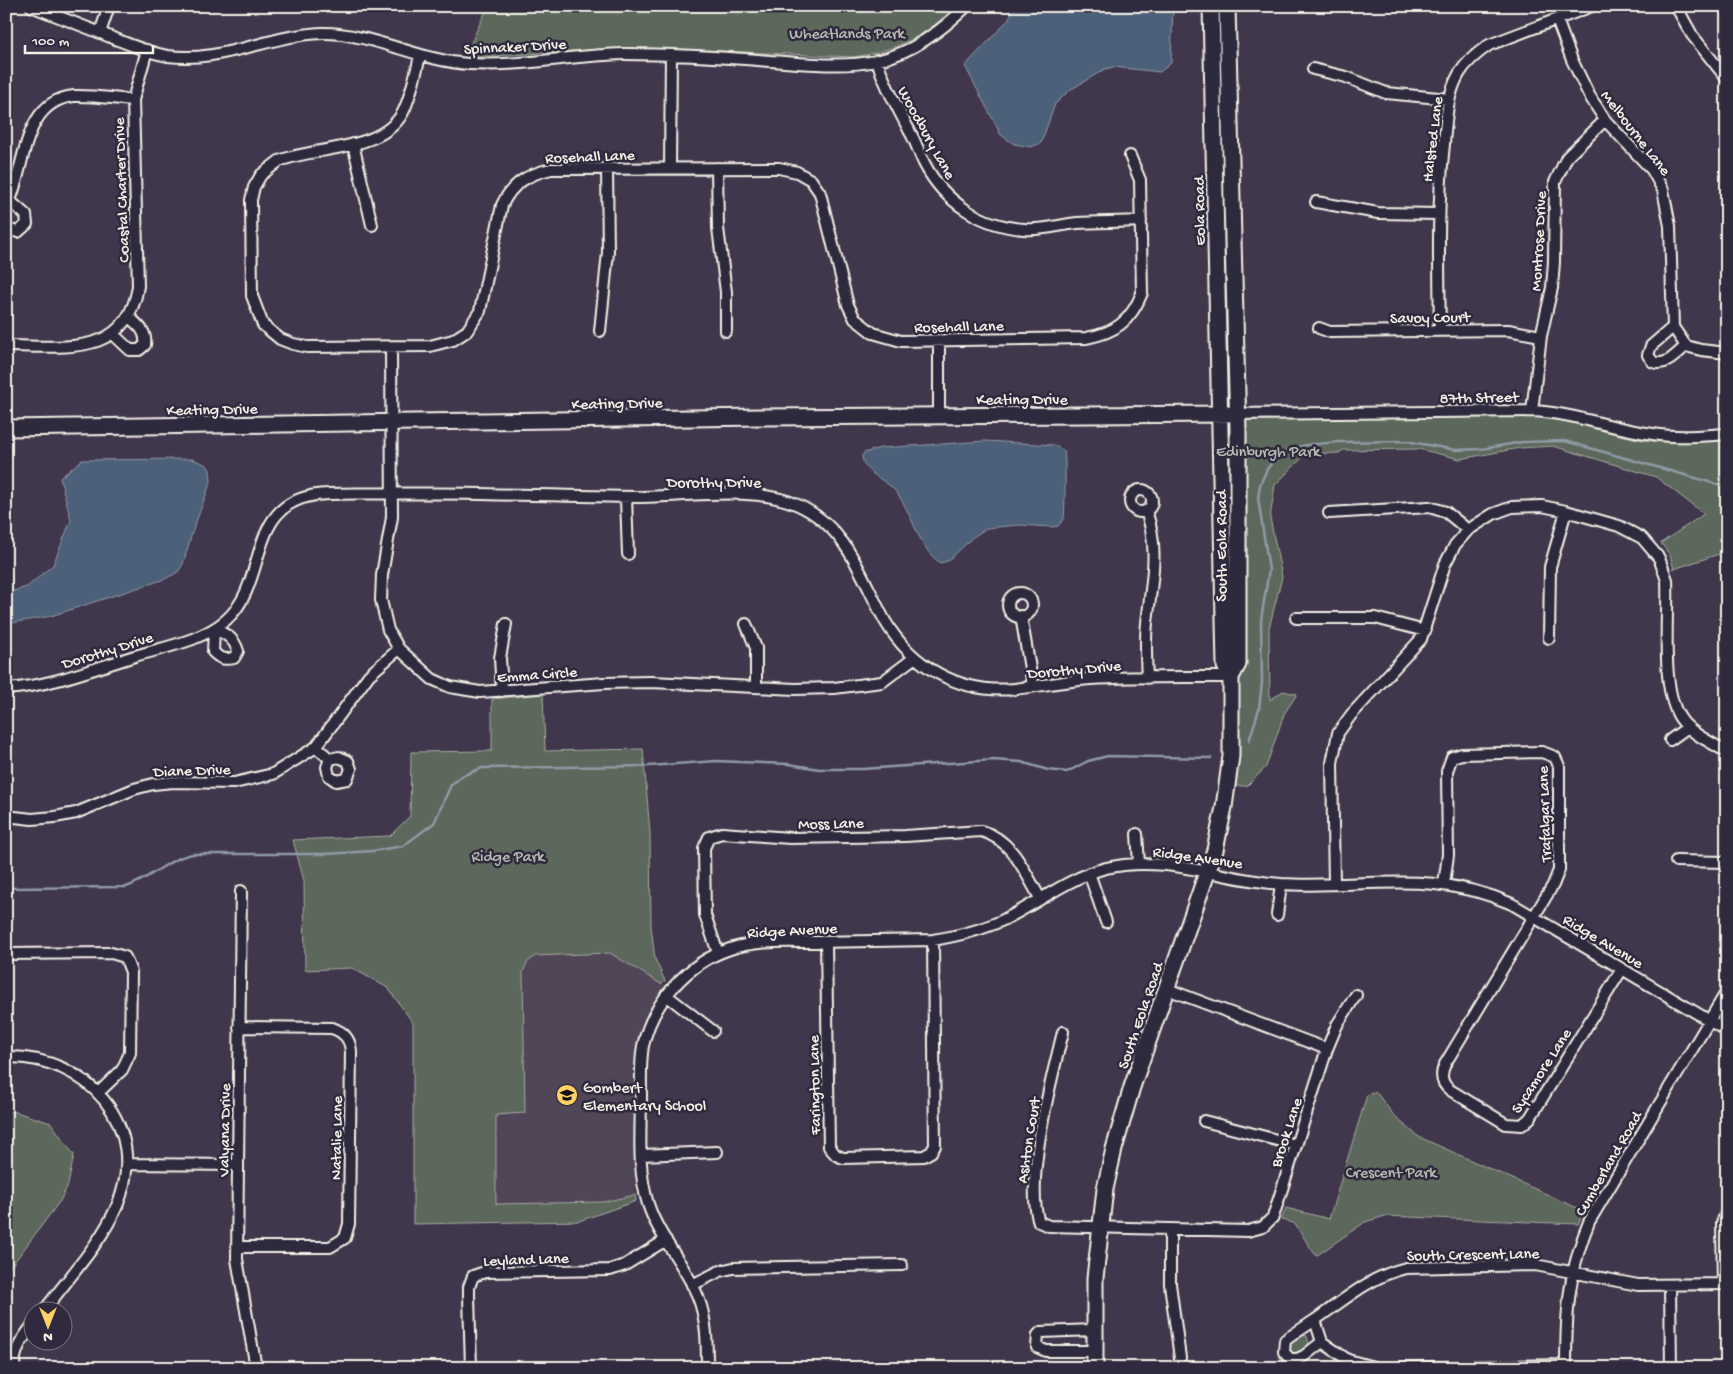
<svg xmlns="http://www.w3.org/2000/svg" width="1733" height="1374" viewBox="0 0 1733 1374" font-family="'Gochi Hand',sans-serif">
<rect width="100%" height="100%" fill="#41374c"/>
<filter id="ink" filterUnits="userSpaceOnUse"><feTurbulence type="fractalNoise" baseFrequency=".02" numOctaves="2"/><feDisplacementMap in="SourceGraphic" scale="10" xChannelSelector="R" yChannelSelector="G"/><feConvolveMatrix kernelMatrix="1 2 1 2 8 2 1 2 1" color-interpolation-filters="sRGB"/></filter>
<g filter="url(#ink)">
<path fill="#514459" d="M 610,953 L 664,985 L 647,1014 L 637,1044 L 633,1071 L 635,1195 L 603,1202 L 496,1205 L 496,1114 L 501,1114 L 524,1066 L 523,972 L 527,963 L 535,956 Z"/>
<path fill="#5b675c" stroke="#a8aca2" d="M 488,6 L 954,6 C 929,36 892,51 854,57 L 678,49 L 621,48 L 464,58 Z
M 1216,6 L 1220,6 L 1228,345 L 1223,266 Z
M 1534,416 C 1571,420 1606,433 1643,440 C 1670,444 1699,443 1727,440 L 1727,679 L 1726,582 L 1719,554 L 1674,569 L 1670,555 L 1661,543 L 1704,514 L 1656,477 L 1553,446 L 1520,448 L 1460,459 L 1419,449 L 1343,450 L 1339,453 L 1306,454 L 1275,485 L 1270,518 L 1282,577 L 1269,628 L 1270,700 L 1283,691 L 1297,694 L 1284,714 L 1266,767 L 1247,786 L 1234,786 L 1238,428 L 1245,420 Z
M 543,694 L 545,751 L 643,749 L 650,833 L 651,926 L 655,959 L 665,981 L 661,984 L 610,953 L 535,956 L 527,963 L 523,972 L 525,1113 L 496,1115 L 496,1204 L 603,1202 L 635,1195 L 636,1201 L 579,1221 L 413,1224 L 413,1023 L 388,988 L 352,968 L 305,970 L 304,881 L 293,840 L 390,836 L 410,816 L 411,752 L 492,751 L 492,699 Z
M 1376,1092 L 1395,1117 L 1419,1137 L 1584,1211 L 1578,1224 L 1385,1216 L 1365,1222 L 1316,1256 L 1294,1223 L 1281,1220 L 1286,1208 L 1329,1219 L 1367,1095 Z
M 6,1112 L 16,1112 L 51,1123 L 74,1155 L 68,1185 L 60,1201 L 6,1273 Z
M 1302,1335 L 1307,1336 L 1309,1345 C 1305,1351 1297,1356 1290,1352 L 1289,1344 Z"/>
<path fill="#4e6079" stroke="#909aa5" d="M 1015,6 L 1173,6 L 1171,63 L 1160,72 L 1113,67 L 1105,69 L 1070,90 L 1055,104 L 1041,143 L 1031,147 L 1014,144 L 1001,135 L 965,66 L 1008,20 Z
M 986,441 L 1054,445 L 1064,451 C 1066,454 1065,512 1064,519 L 1058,526 L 1052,527 L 1019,525 L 987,528 L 973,537 L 948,561 L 940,563 C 917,546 913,514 896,492 C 886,479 863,474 862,456 L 864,453 L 880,448 Z
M 192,459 L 207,465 L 210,470 L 211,481 L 192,533 L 183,564 L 178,572 L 165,579 L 51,616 L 6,624 L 6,593 L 27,587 L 53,565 L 71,520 L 60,478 L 82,460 Z"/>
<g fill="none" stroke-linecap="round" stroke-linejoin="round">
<path stroke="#909aa5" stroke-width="2.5" d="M 1249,741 L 1259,709 L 1262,682 L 1261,620 L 1269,570 L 1258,498 L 1260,485 L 1267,469 L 1274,460 L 1287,450 L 1306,445 L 1339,442 L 1406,441 L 1456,450 L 1481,449 L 1523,442 L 1565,441 L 1727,487
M 6,888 L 126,887 C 151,879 168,858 193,854 L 325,854 L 373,851 L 403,846 L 434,823 L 451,785 L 462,776 L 482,768 L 649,766 L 716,761 L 789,764 L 819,769 L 863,769 L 993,760 L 1021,762 L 1048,770 L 1067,772 L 1088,761 L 1108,756 L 1211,758"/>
<g stroke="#f4f1e8" stroke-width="14">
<path id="street" d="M 31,6 C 59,17 86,27 113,38 C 131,45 149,53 168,56 C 221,63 270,35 322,33 C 369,32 420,61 469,64 C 520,67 573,55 624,54 C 673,54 721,57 770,61 C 805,63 841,68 876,61 C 912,53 941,31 967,6
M 1676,6 L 1692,35 L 1727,79
M 1557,20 L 1572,60 L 1589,95 L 1605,120 L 1652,170 L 1663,190 L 1670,226 L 1673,327 L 1686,346 L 1701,350 L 1727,353
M 100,33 L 109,6
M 420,56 C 416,73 412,91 405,108 C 387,152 317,146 279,161 L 261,175 L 254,187 L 251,200 L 252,296 L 263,325 L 280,339 L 293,344 L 307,347 L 430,346 L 453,340 L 467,331 L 480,311 L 502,205 C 512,183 529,174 551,169 L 779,168 L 797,172 L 811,180 L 820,193 L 848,305 L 855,319 L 873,333 L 901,341 L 1086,338 C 1115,333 1131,321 1142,293 L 1140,180 L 1130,156
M 877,60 C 885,87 898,108 910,132 C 916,142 919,153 924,163 C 944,202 981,226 1024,229 C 1041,231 1059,225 1077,223 C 1098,222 1120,222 1141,221
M 1313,69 L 1346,77 L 1386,93 L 1449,99
M 353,144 L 372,225
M 670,167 L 671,55
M 717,168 L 718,228 L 726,292 L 726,331
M 1316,202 L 1378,213 L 1438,214
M 6,209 C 26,173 20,101 74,96 C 93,95 114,99 133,100
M 6,229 L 18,232 L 27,224 L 26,215 L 10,201
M 1673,327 L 1651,346 L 1648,355 L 1653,362 C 1667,367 1676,354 1686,346
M 1319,328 L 1330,332 L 1508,330 L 1541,336
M 600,331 L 608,252 L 607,169
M 1440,331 C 1439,268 1437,207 1444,144 C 1446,120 1447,95 1459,74 C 1467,61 1477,53 1489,45 L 1592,6
M 113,334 L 130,350 L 139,350 L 145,345 C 147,331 138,325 129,317
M 6,346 C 63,346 127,359 138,286 L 133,100 L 147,50
M 391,347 L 392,517 L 382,575 L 381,600 L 388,630 L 399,649 L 432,679 L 450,687 L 480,692 L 604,683 L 651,682 L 795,689 L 834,688 L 882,682 L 914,658
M 1532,411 L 1541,336 L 1552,288 L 1554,262 L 1555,182 L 1567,157 L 1605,120
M 1233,414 L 1532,411 C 1574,413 1612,429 1653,434 C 1678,438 1702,436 1727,434
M 939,416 L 939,340
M1130 501a11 11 0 1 1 22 0a11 11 0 1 1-22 0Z
M 626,497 L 628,554
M 1146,511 C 1160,549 1151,584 1147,623 C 1145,641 1146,659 1147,678
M 1329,513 L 1429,507 L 1446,512 L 1468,530
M1008 605a12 12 0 1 1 24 0a12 12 0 1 1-24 0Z
M 1021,616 L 1033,686
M 1296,618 L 1375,618 L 1425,631
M 746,624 L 756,648 L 756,687
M 214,629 C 226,634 234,638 238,651 L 234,658 C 225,660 220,659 213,652 Z
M 1549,638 L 1550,567 L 1566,511
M 6,689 C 51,686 93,669 135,656 C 165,647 202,641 226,620 C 272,580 242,496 329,494 C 432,491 535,496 638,497 C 688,497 754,485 798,505 C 848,528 861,577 885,621 C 912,667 960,694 1014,689 C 1040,686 1065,681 1091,679 C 1137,676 1185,677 1231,677
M 502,691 L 500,658 L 506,624
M 1670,740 L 1688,727
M 316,747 L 330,759 L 327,767 L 329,776 L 336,781 L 347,779 L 351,769 L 348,761 L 339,757 L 330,759
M 6,816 L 32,819 L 55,817 L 76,813 L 134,789 L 153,784 L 173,782 L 234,783 L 273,774 L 316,747 L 369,675 L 399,649
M 1137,834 L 1139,864
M 1676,861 L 1727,862
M 1089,873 L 1106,922
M 1334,883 L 1332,763 L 1338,733 L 1351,715 L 1421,639 L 1445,564 L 1455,545 L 1468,530 L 1493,514 L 1512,507 L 1542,506 L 1566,511 L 1619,526 L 1642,538 L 1659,558 L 1667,580 C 1669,617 1659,694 1683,722 C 1694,735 1712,743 1727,752
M 1444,884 L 1448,855 L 1447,771 L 1452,757 L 1462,754 L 1542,752 L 1555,757 L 1559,766 L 1559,870 L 1553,885 L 1445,1064 C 1440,1075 1441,1083 1450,1090 L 1506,1124 L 1522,1125 L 1530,1118 L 1622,969
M 241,891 L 237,1259 L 256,1368
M 1277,915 L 1281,884
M 826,942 L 829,1147 L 836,1155 L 843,1158 L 924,1156 L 931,1152 L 935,1146 L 933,940
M 718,953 L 705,915 L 704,848 L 709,837 L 722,833 L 790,838 L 905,836 L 981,831 C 1012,839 1025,872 1040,898
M 6,954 L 111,953 L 125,957 L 131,972 L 130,1053 L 122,1070 L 98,1093
M 1167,989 L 1327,1049
M 666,995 L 713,1031
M 1063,1032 C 1052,1077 1024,1181 1039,1222 L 1049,1226 L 1248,1231 L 1263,1227 L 1273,1217 L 1327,1049 L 1337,1025 L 1356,995
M 6,1057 C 87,1055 151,1126 117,1206 C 100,1245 68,1278 43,1312
M 1204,1121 L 1296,1145
M 641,1155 L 717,1152
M 126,1164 L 238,1165
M 1170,1229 L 1170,1284 L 1180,1358
M 237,1247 L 330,1247 L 345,1238 L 349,1224 L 351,1051 C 350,1039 344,1032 332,1028 L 239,1027
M 1723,1284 L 1722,1223 L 1727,1209
M 692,1285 L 720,1271 L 733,1268 L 902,1265
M 1670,1286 L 1671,1368
M 1315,1320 L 1285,1340 L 1284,1352 L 1290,1359 L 1297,1359 L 1304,1356 L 1322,1342
M 1094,1330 L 1041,1332 L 1038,1335 L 1037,1347 L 1046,1351 L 1095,1351
M 1322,1342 L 1315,1320 C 1344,1300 1371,1276 1406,1268 L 1535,1265 L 1638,1285 L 1727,1284
M 1322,1342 L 1348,1360 L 1377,1368
M 14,1368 C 14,1350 22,1339 32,1326
M 471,1368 L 469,1296 L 469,1287 L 473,1276 L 485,1272 L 610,1270 L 625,1265 L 666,1240
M 707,1368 C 707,1344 707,1320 698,1297 C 685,1264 659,1238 648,1204 C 637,1169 641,1131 641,1095 C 641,1079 640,1062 643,1046 C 652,1003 687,963 730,949 C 756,940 785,942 812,942 C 852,941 892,941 933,940 C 957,936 979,931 1001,921 C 1037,904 1067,878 1106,868 C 1166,854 1222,880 1281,884 C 1365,889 1430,868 1512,904 L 1727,1031
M 1398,1368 L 1566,1365
M 1566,1368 C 1566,1313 1568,1273 1589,1222 L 1727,991"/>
</g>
<g stroke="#f4f1e8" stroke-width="19">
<path id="secondary" d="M 1211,6 L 1225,666 L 1231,677
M 6,428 L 761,417 L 1228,414
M 1095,1368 L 1095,1278 L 1105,1189 L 1114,1149 L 1132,1087 L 1215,850 L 1224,807 L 1231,756 L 1231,677 L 1238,664 L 1238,432 L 1227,6"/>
</g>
<use href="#street" stroke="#2f2a3d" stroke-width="10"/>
<use href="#secondary" stroke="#2f2a3d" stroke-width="15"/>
</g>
</g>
<defs>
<g id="school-disc" transform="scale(1.125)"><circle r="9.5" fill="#ffd166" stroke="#2f2a3d"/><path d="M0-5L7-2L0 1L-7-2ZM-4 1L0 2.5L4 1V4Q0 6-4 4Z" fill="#111"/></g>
</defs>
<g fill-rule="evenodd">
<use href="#school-disc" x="567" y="1095"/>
</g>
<g text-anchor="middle" stroke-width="5" stroke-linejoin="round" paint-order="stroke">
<g font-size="16" fill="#b7bab0" stroke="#2f2a3d">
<text x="847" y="38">Wheatlands Park</text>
<text x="1268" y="456">Edinburgh Park</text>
<text x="508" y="861">Ridge Park</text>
<text x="1391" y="1177">Crescent Park</text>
</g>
<g font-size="16" fill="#f4f1e8" stroke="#2f2a3d">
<text transform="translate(515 45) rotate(-3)" y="6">Spinnaker Drive</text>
<text transform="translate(928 132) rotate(61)" y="6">Woodbury Lane</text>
<text transform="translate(1637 132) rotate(52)" y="6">Melbourne Lane</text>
<text transform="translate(1431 139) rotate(-83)" y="6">Halsted Lane</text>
<text transform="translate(590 155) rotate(-2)" y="6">Rosehall Lane</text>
<text transform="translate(120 190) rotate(-92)" y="6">Coastal Charter Drive</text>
<text transform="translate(1198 211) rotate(-91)" y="6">Eola Road</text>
<text transform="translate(1537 241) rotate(-87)" y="6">Montrose Drive</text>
<text transform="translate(1430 316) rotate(-1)" y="6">Savoy Court</text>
<text transform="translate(959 325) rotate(-1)" y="6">Rosehall Lane</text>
<text transform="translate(1479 396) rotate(-1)" y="6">87th Street</text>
<text x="1022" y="404">Keating Drive</text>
<text transform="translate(617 402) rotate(-1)" y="6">Keating Drive</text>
<text transform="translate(212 408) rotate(-1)" y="6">Keating Drive</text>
<text x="714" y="487">Dorothy Drive</text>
<text transform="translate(1220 546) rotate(-90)" y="6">South Eola Road</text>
<text transform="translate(107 649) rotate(-17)" y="6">Dorothy Drive</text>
<text transform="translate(1074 668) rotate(-5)" y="6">Dorothy Drive</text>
<text transform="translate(537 673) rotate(-4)" y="6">Emma Circle</text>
<text transform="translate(192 769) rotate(-2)" y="6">Diane Drive</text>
<text transform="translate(1543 814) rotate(-92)" y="6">Trafalgar Lane</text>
<text transform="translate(831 822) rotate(-1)" y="6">Moss Lane</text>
<text transform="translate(1198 856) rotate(8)" y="6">Ridge Avenue</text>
<text transform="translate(792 929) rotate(-3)" y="6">Ridge Avenue</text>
<text transform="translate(1604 940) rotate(31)" y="6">Ridge Avenue</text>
<text transform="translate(1139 1015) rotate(-71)" y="6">South Eola Road</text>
<text transform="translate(1540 1070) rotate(-57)" y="6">Sycamore Lane</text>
<text transform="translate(813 1085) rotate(-91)" y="6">Farington Lane</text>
<text transform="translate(223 1130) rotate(-89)" y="6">Valyana Drive</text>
<text transform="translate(1285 1132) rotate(-72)" y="6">Brook Lane</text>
<text transform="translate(335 1138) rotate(-89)" y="6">Natalie Lane</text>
<text transform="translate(1027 1140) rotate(-81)" y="6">Ashton Court</text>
<text transform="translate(1607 1163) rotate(-60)" y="6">Cumberland Road</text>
<text transform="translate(1473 1253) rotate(-1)" y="6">South Crescent Lane</text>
<text transform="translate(526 1258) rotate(-2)" y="6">Leyland Lane</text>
</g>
<g font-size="16" fill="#f4f1e8" stroke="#2f2a3d" text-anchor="start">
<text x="583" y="1092">Gombert<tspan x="583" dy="18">Elementary School</tspan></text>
</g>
</g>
<rect width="1733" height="1374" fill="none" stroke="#2f2a3d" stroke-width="25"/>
<rect x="12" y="12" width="1708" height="1349" fill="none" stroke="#f4f1e8" stroke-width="2" filter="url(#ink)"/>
<g transform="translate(48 1326) rotate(180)"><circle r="24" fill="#2f2a3d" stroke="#7e7a81"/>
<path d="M0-4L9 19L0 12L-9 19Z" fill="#ffd166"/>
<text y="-8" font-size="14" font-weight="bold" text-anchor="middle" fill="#f4f1e8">N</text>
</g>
<path d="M25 45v8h128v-8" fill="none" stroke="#f4f1e8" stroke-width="2.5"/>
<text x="32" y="45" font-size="15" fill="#f4f1e8" stroke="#2f2a3d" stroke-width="4" paint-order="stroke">100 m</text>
</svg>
